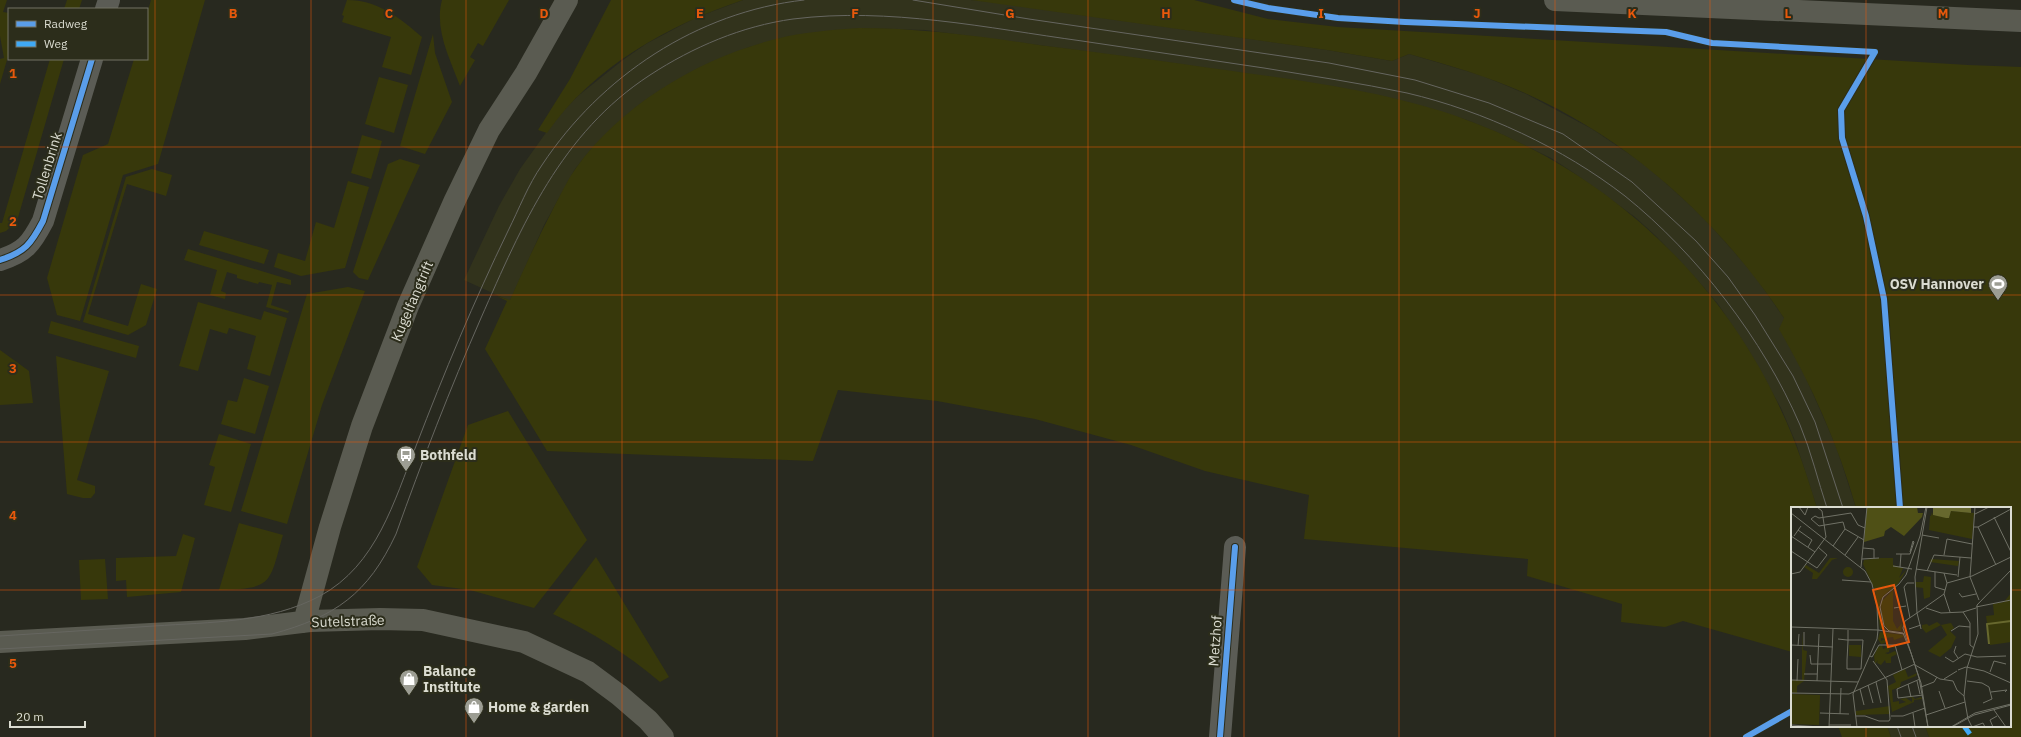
<svg xmlns="http://www.w3.org/2000/svg" width="2021" height="737" viewBox="0 0 2021 737" font-family="'IBM Plex Sans',sans-serif">
<rect width="100%" height="100%" fill="#28291f"/>
<path fill="#32331c" d="M 743,0 L 971,0 L 992,2 L 1327,50 L 1392,61 L 1409,54 L 1483,76 L 1526,94 L 1592,129 L 1647,166 L 1702,216 L 1752,272 L 1784,318 L 1802,369 L 1836,446 L 1856,508 L 1817,508 L 1796,443 L 1781,408 L 1749,351 L 1718,304 L 1700,283 L 1656,236 L 1635,217 L 1574,173 L 1551,158 L 1501,134 L 1467,120 L 1385,97 L 1349,90 L 1173,63 L 925,30 L 859,28 L 749,47 L 698,69 L 651,97 L 607,133 L 588,153 L 575,169 L 544,225 L 510,301 L 464,280 L 499,206 L 520,169 L 558,116 L 578,96 L 623,60 L 646,44 L 695,18 Z
M 1887,726 L 1925,726 L 1929,737 L 1891,737 Z"/>
<path fill="#37380b" d="M 0,0 L 7,0 L 3,12 L 9,13 L 9,53 L 0,84 L 0,59 L 4,58 L 0,36 Z
M 67,0 L 82,0 L 79,9 L 64,9 Z
M 151,0 L 205,0 L 158,164 L 123,175 L 80,321 L 57,315 L 47,278 L 83,155 L 108,144 L 134,59 L 147,59 L 147,14 Z
M 347,0 C 378,0 400,18 422,37 L 411,75 L 382,67 L 391,37 L 342,22 L 344,16 L 342,15 Z
M 442,0 L 509,0 L 483,46 L 478,43 L 470,57 L 475,60 L 460,86 C 450,59 434,29 442,0 Z
M 611,0 L 743,0 C 668,25 593,67 547,133 L 538,130 L 570,79 Z
M 971,0 L 1194,0 L 1268,19 L 1338,27 L 1968,65 L 2021,67 L 2021,737 L 1929,737 L 1925,726 L 2010,726 L 2010,508 L 1856,508 C 1838,444 1812,386 1779,329 L 1784,318 C 1720,222 1633,142 1527,94 C 1489,77 1449,65 1409,54 L 1392,61 L 1327,50 Z
M 859,28 C 920,28 979,36 1039,45 C 1087,51 1135,57 1183,64 C 1269,77 1358,85 1441,111 C 1590,158 1716,267 1781,410 C 1796,441 1807,475 1817,508 L 1792,508 L 1792,652 L 1683,621 L 1665,627 L 1621,622 L 1622,604 L 1527,576 L 1528,559 L 1304,539 L 1309,495 L 1205,471 L 1131,445 L 1035,419 L 937,401 L 838,390 L 813,461 L 547,451 L 485,349 L 507,301 L 497,296 L 510,300 C 524,268 539,236 555,205 C 562,192 568,179 576,168 C 622,104 700,58 776,39 C 803,32 831,30 859,28 Z
M 433,34 L 435,53 L 452,102 L 425,154 L 400,146 Z
M 50,59 L 64,59 L 17,221 L 6,231 L 0,233 L 0,223 L 2,223 Z
M 379,77 L 408,85 L 394,133 L 365,124 Z
M 362,135 L 382,141 L 371,179 L 351,173 Z
M 400,159 L 420,165 L 368,280 L 359,278 L 353,272 L 388,164 Z
M 152,169 L 172,175 L 166,196 L 127,184 L 88,314 L 128,326 L 141,284 L 157,289 L 146,325 L 128,335 L 83,322 L 126,177 Z
M 348,181 L 369,187 L 345,268 L 301,276 L 274,267 L 278,253 L 305,261 L 316,222 L 334,228 Z
M 204,231 L 269,250 L 264,264 L 199,245 Z
M 188,249 L 291,280 L 291,285 L 277,282 L 271,305 L 289,311 L 288,313 L 266,307 L 272,285 L 259,282 L 258,284 L 237,278 L 237,275 L 227,272 L 221,291 L 226,293 L 225,299 L 210,295 L 217,270 L 184,260 Z
M 348,287 L 365,291 L 322,405 L 287,524 L 241,511 L 307,294 Z
M 198,302 L 261,320 L 264,311 L 287,318 L 270,376 L 247,369 L 256,336 L 229,328 L 227,334 L 210,329 L 198,371 L 179,366 Z
M 51,321 L 139,346 L 136,358 L 48,333 Z
M 0,350 L 29,371 L 33,403 L 0,405 Z
M 56,356 L 109,371 L 77,480 L 95,486 L 95,493 L 91,498 L 83,498 L 67,494 Z
M 244,378 L 269,386 L 255,434 L 221,424 L 228,400 L 237,402 Z
M 508,411 L 587,540 L 534,608 L 470,590 L 432,585 L 417,567 L 468,425 Z
M 219,434 L 251,444 L 231,512 L 204,505 L 215,467 L 209,465 Z
M 239,523 L 283,535 C 269,583 274,589 219,590 Z
M 183,534 L 195,538 L 181,592 L 127,597 L 126,580 L 116,581 L 116,558 L 176,556 Z
M 596,557 L 669,677 L 660,682 C 627,654 592,632 553,614 Z
M 105,559 L 108,599 L 81,600 L 79,560 Z
M 1838,726 L 1887,726 L 1891,737 L 1842,737 Z"/>
<g fill="none" stroke-linecap="round" stroke-linejoin="round">
<path stroke="#5b5c55" stroke-width="22" d="M 106,9 L 109,0
M 0,260 C 25,252 31,244 43,221 L 92,59
M 1220,737 L 1235,547"/>
<path stroke="#5a5b51" stroke-width="22" d="M 1555,0 L 2021,21
M 304,622 L 330,527 L 362,426 L 408,306 L 455,200 L 489,130 L 526,73 L 567,0
M 0,642 L 245,629 L 310,621 L 380,619 L 423,620 L 524,642 L 588,672 L 619,695 L 648,720 L 663,737"/>
<path stroke="#666660" stroke-width="1" d="M 913,0 L 1029,19 L 1329,63 L 1415,80 L 1489,103 L 1563,134 L 1632,182 L 1696,241 L 1728,277 L 1755,315 L 1793,376 L 1815,422 L 1843,508
M 0,636 C 51,633 103,629 154,626 C 211,622 269,623 320,596 C 377,565 394,501 416,446 C 444,373 474,301 508,231 C 519,209 528,185 542,165 C 601,76 697,12 804,0
M 0,649 L 272,634 C 335,617 368,594 396,534 C 422,461 450,389 481,318 C 522,225 561,133 650,75 C 693,47 742,26 793,19 C 889,7 987,28 1082,41 C 1143,50 1203,59 1264,68 C 1312,76 1360,83 1407,93 C 1484,111 1563,148 1625,196 C 1697,254 1763,339 1800,425 C 1811,451 1818,481 1827,508
M 1897,726 L 1901,737
M 1912,726 L 1916,737"/>
<path stroke="#3fa9f5" stroke-width="5" stroke-dasharray="10 5" stroke-linecap="butt" d="M 1964,726 L 1972,737"/>
<g stroke="#2c2d1b" stroke-width="8">
<path id="cycleway" d="M 1234,0 L 1268,8 L 1338,18 L 1405,22 L 1666,32 L 1712,43 L 1875,52 L 1841,110 L 1842,138 L 1866,216 L 1884,299 L 1900,508
M 0,260 C 25,252 31,244 43,221 L 92,59
M 1220,737 L 1235,547
M 1746,737 L 1792,711"/>
</g>
<use href="#cycleway" stroke="#5a9eea" stroke-width="6"/>
</g>
<path fill="none" stroke="#e8590c" stroke-width="1" stroke-opacity="0.55" d="M 155,0 L 155,737M 311,0 L 311,737M 466,0 L 466,737M 622,0 L 622,737M 777,0 L 777,737M 933,0 L 933,737M 1088,0 L 1088,737M 1244,0 L 1244,737M 1399,0 L 1399,737M 1555,0 L 1555,737M 1710,0 L 1710,737M 1866,0 L 1866,508M 0,147 L 2021,147M 0,295 L 2021,295M 0,442 L 2021,442M 0,590 L 1792,590M 2010,590 L 2021,590M 1866,726 L 1866,737"/>
<defs>
<g id="stadium-pin" transform="scale(1)"><path d="M0 17L-7.5 6A9.5 9.5 0 1 1 7.5 6Z" fill="#9c9d93" stroke="#2c2d1b"/><path d="M0-5a6.5 5 0 1 0 0 10a6.5 5 0 1 0 0-10ZM-3.5-1.8h7v3.6h-7Z" fill="#fff"/></g>
<g id="bus-pin" transform="scale(1)"><path d="M0 17L-7.5 6A9.5 9.5 0 1 1 7.5 6Z" fill="#9c9d93" stroke="#2c2d1b"/><path d="M-5-6H5V4H4V6H2V4H-2V6H-4V4H-5ZM-3.5-4V0h7V-4ZM-3.5 1.2v1.5H-2V1.2ZM2 1.2v1.5H3.5V1.2Z" fill="#fff"/></g>
<g id="shop-pin" transform="scale(1)"><path d="M0 17L-7.5 6A9.5 9.5 0 1 1 7.5 6Z" fill="#9c9d93" stroke="#2c2d1b"/><path d="M-5-2.5h2.3a2.7 3.5 0 0 1 5.4 0H5L5.5 6h-11ZM-1.5-2.5h3a1.5 2.3 0 0 0-3 0Z" fill="#fff"/></g>
</defs>
<g fill-rule="evenodd">
<use href="#stadium-pin" x="1998" y="284"/>
<use href="#bus-pin" x="406" y="455"/>
<use href="#shop-pin" x="409" y="679"/>
<use href="#shop-pin" x="474" y="707"/>
</g>
<g text-anchor="middle" stroke-width="4" stroke-linejoin="round" paint-order="stroke">
<g font-size="14" fill="#dbdcd1" stroke="#2c2d1b">
<text transform="translate(47 166) rotate(-73)" y="5">Tollenbrink</text>
<text transform="translate(412 301) rotate(-67)" y="5">Kugelfangtrift</text>
<text transform="translate(348 621) rotate(-2)" y="5">Sutelstraße</text>
<text transform="translate(1215 641) rotate(-86)" y="5">Metzhof</text>
</g>
<g font-size="14" font-weight="bold" fill="#dbdcd1" stroke="#2c2d1b" text-anchor="start">
<text x="1984" y="289" text-anchor="end">OSV Hannover</text>
<text x="420" y="460">Bothfeld</text>
<text x="423" y="676">Balance<tspan x="423" dy="16">Institute</tspan></text>
<text x="488" y="712">Home &amp; garden</text>
</g>
</g>
<g transform="translate(1791 507)">
<rect width="220" height="220" fill="#28291f"/>
<path d="M 160,4 L 183,6 L 181,32 L 138,23 L 139,9 L 135,8 L 140,9 L 141,5 L 142,8 L 158,11 ZM 39,51 L 47,51 L 41,53 L 26,72 L 21,72 L 22,66 L 13,60 L 15,58 L 28,66 ZM 89,51 L 102,51 L 102,58 L 112,61 L 108,71 L 116,62 L 107,77 L 93,88 L 89,94 L 90,116 L 94,122 L 89,122 L 84,83 L 72,57 L 73,53 ZM 140,52 L 168,54 L 167,59 L 139,55 ZM52 65a5 5 0 1 1 10 0a5 5 0 1 1-10 0ZM 133,69 L 140,70 L 139,90 L 133,92 L 132,81 L 124,80 L 124,75 L 132,75 ZM 102,83 L 102,114 L 106,122 L 111,116 L 110,124 L 97,123 L 91,114 L 90,95 ZM 220,86 L 220,135 L 199,138 L 195,109 L 203,108 L 202,97 L 213,95 ZM 146,115 L 150,118 L 160,116 L 163,121 L 159,124 L 165,130 L 160,141 L 149,150 L 137,144 L 156,128 L 150,118 L 135,126 L 131,121 L 131,118 L 136,117 L 138,119 ZM 11,125 L 12,143 L 16,144 L 13,174 L 6,179 L 6,186 L 0,186 L 0,173 L 11,173 ZM 89,125 L 112,128 L 112,130 L 103,133 L 102,130 L 95,131 L 94,128 L 94,132 L 90,131 L 90,134 L 94,132 L 94,136 L 90,137 L 87,132 ZM 58,138 L 70,138 L 70,150 L 58,149 ZM 91,138 L 92,142 L 95,141 L 94,138 L 103,138 L 104,141 L 99,140 L 98,145 L 94,146 L 97,147 L 104,144 L 106,147 L 100,150 L 100,156 L 95,156 L 94,153 L 90,158 L 86,156 L 87,153 L 84,157 L 83,149 L 87,140 ZM 114,162 L 117,170 L 126,166 L 125,169 L 110,175 L 109,180 L 101,183 L 102,195 L 108,194 L 108,197 L 115,195 L 109,192 L 115,191 L 121,195 L 121,191 L 115,191 L 122,190 L 124,192 L 130,190 L 131,192 L 123,193 L 123,195 L 101,205 L 97,179 L 105,175 L 102,168 ZM 0,187 L 29,188 L 28,218 L 0,217 ZM 99,199 L 99,207 L 65,208 L 65,204 Z" fill="#37380b"/>
<path d="M 76,0 L 126,0 L 127,6 L 132,6 L 131,10 L 113,29 L 100,20 L 94,24 L 93,29 L 73,35 Z" fill="#4f5016"/>
<path d="M 142,0 L 180,0 L 180,6 L 160,4 L 158,11 L 155,11 L 142,8 Z" fill="#67682e"/>
<path fill="none" stroke="#67682e" stroke-width="2" d="M 198,137 L 196,117 L 220,114"/>
<path fill="none" stroke="#707166" stroke-width="1" d="M 8,0 L 14,8 L 17,0M 135,0 L 129,29 L 115,68 L 108,77 L 92,90 L 89,100 L 93,119 L 98,124 L 112,126 L 120,146 L 130,176 L 137,220M 136,0 L 124,70 L 126,106 L 114,114 L 112,121 L 128,171 L 137,220M 184,0 L 179,70 L 188,93M 0,6 L 74,64 L 81,77 L 86,99 L 87,123 L 113,127M 184,7 L 198,0M 203,10 L 220,45M 183,20 L 187,20 L 220,2M 187,20 L 205,58M 7,23 L 21,33 L 17,40M 131,28 L 148,31M 0,29 L 24,45M 3,29 L 10,19M 156,32 L 181,37M 73,33 L 54,22 L 52,15 L 28,19 L 20,12 L 24,9 L 28,11 L 60,6 L 67,18 L 74,21M 42,39 L 54,22M 72,41 L 83,42 L 83,51M 0,44 L 26,61 L 36,48 L 27,40M 105,47 L 119,47 L 123,35 L 122,34 L 119,45M 54,48 L 67,30M 153,48 L 156,32M 71,52 L 88,51M 102,59 L 121,62M 70,60 L 76,0M 109,60 L 110,47M 125,62 L 166,68M 136,64 L 143,48 L 180,51M 144,65 L 144,80 L 154,83M 153,66 L 156,76 L 153,87 L 159,105M 0,67 L 9,65 L 35,30 L 31,4 L 26,0M 167,70 L 169,50M 51,73 L 80,75M 156,76 L 181,69 L 220,50M 168,86 L 171,90 L 185,87M 185,100 L 220,93M 103,101 L 115,99M 135,101 L 150,106 L 172,105 L 185,101M 172,105 L 179,116 L 179,138 L 183,141M 119,111 L 113,80 L 116,76 L 123,76M 0,120 L 87,123 L 86,132 L 62,187 L 66,220M 118,122 L 130,118M 130,122 L 126,106 L 153,87M 160,124 L 168,119 L 179,120M 47,132 L 56,133 L 72,133 L 70,162 L 56,162 L 56,153 L 57,134 L 57,123M 0,138 L 42,140M 7,139 L 8,127M 13,139 L 13,125M 165,139 L 163,145 L 167,151M 19,148 L 20,157 L 41,157M 79,149 L 81,150 L 88,138 L 104,138 L 111,163M 154,150 L 162,155 L 174,147 L 186,150 L 215,149M 124,158 L 149,172 L 162,174M 167,163 L 175,160 L 193,164 L 220,176M 199,165 L 203,154 L 215,157M 13,167 L 26,167M 129,172 L 106,182 L 107,191 L 132,188M 153,172 L 166,164M 0,173 L 67,175M 6,174 L 7,152M 26,174 L 28,127M 126,174 L 129,187M 162,174 L 166,183 L 173,189M 176,174 L 191,176 L 198,180 L 201,192 L 192,196M 85,175 L 90,196M 117,177 L 120,190M 77,178 L 82,196M 130,180 L 143,175 L 146,170M 69,182 L 73,198M 148,184 L 154,201M 200,185 L 216,183 L 214,185M 0,186 L 58,187 L 124,157M 203,203 L 215,220M 29,206 L 58,207M 122,206 L 124,220M 49,207 L 50,181M 135,208 L 174,195M 65,209 L 74,209 L 88,214 L 98,214 L 99,212 L 96,173 L 82,154M 100,209 L 112,209 L 134,201M 0,218 L 29,220M 38,218 L 60,218M 38,220 L 42,122M 160,220 L 184,206 L 220,197M 161,220 L 183,208 L 220,198M 181,220 L 177,212 L 173,189 L 176,161 L 187,127 L 186,98 L 220,63M 181,220 L 192,216 L 194,220M 202,220 L 199,213 L 206,209"/>
<path fill="#e8590c" fill-opacity="0.15" stroke="#e8590c" stroke-width="2" d="M 103,78 L 118,135 L 97,140 L 82,83 Z"/>
<rect width="220" height="220" fill="none" stroke="#dbdcd1" stroke-width="2"/>
</g>
<g font-size="13" text-anchor="middle" font-weight="bold" fill="#e8590c" stroke="#2c2d1b" stroke-width="4" stroke-linejoin="round" paint-order="stroke">
<text x="233" y="18">B</text>
<text x="389" y="18">C</text>
<text x="544" y="18">D</text>
<text x="700" y="18">E</text>
<text x="855" y="18">F</text>
<text x="1010" y="18">G</text>
<text x="1166" y="18">H</text>
<text x="1321" y="18">I</text>
<text x="1477" y="18">J</text>
<text x="1632" y="18">K</text>
<text x="1788" y="18">L</text>
<text x="1943" y="18">M</text>
<text x="13" y="78">1</text>
<text x="13" y="226">2</text>
<text x="13" y="373">3</text>
<text x="13" y="520">4</text>
<text x="13" y="668">5</text>
</g>
<rect x="8" y="8" width="140" height="52" fill="#2c2d1b" stroke="#727364"/>
<rect x="16" y="21" width="20" height="6" fill="#5a9eea" stroke="#727364"/>
<text x="44" y="28" font-size="12" fill="#dbdcd1">Radweg</text>
<rect x="16" y="41" width="20" height="6" fill="#3fa9f5" stroke="#727364"/>
<text x="44" y="48" font-size="12" fill="#dbdcd1">Weg</text>
<path d="M10 721v6h75v-6" fill="none" stroke="#dbdcd1" stroke-width="2"/>
<text x="16" y="721" font-size="12" fill="#dbdcd1" stroke="#2c2d1b" stroke-width="3" paint-order="stroke">20 m</text>
</svg>
